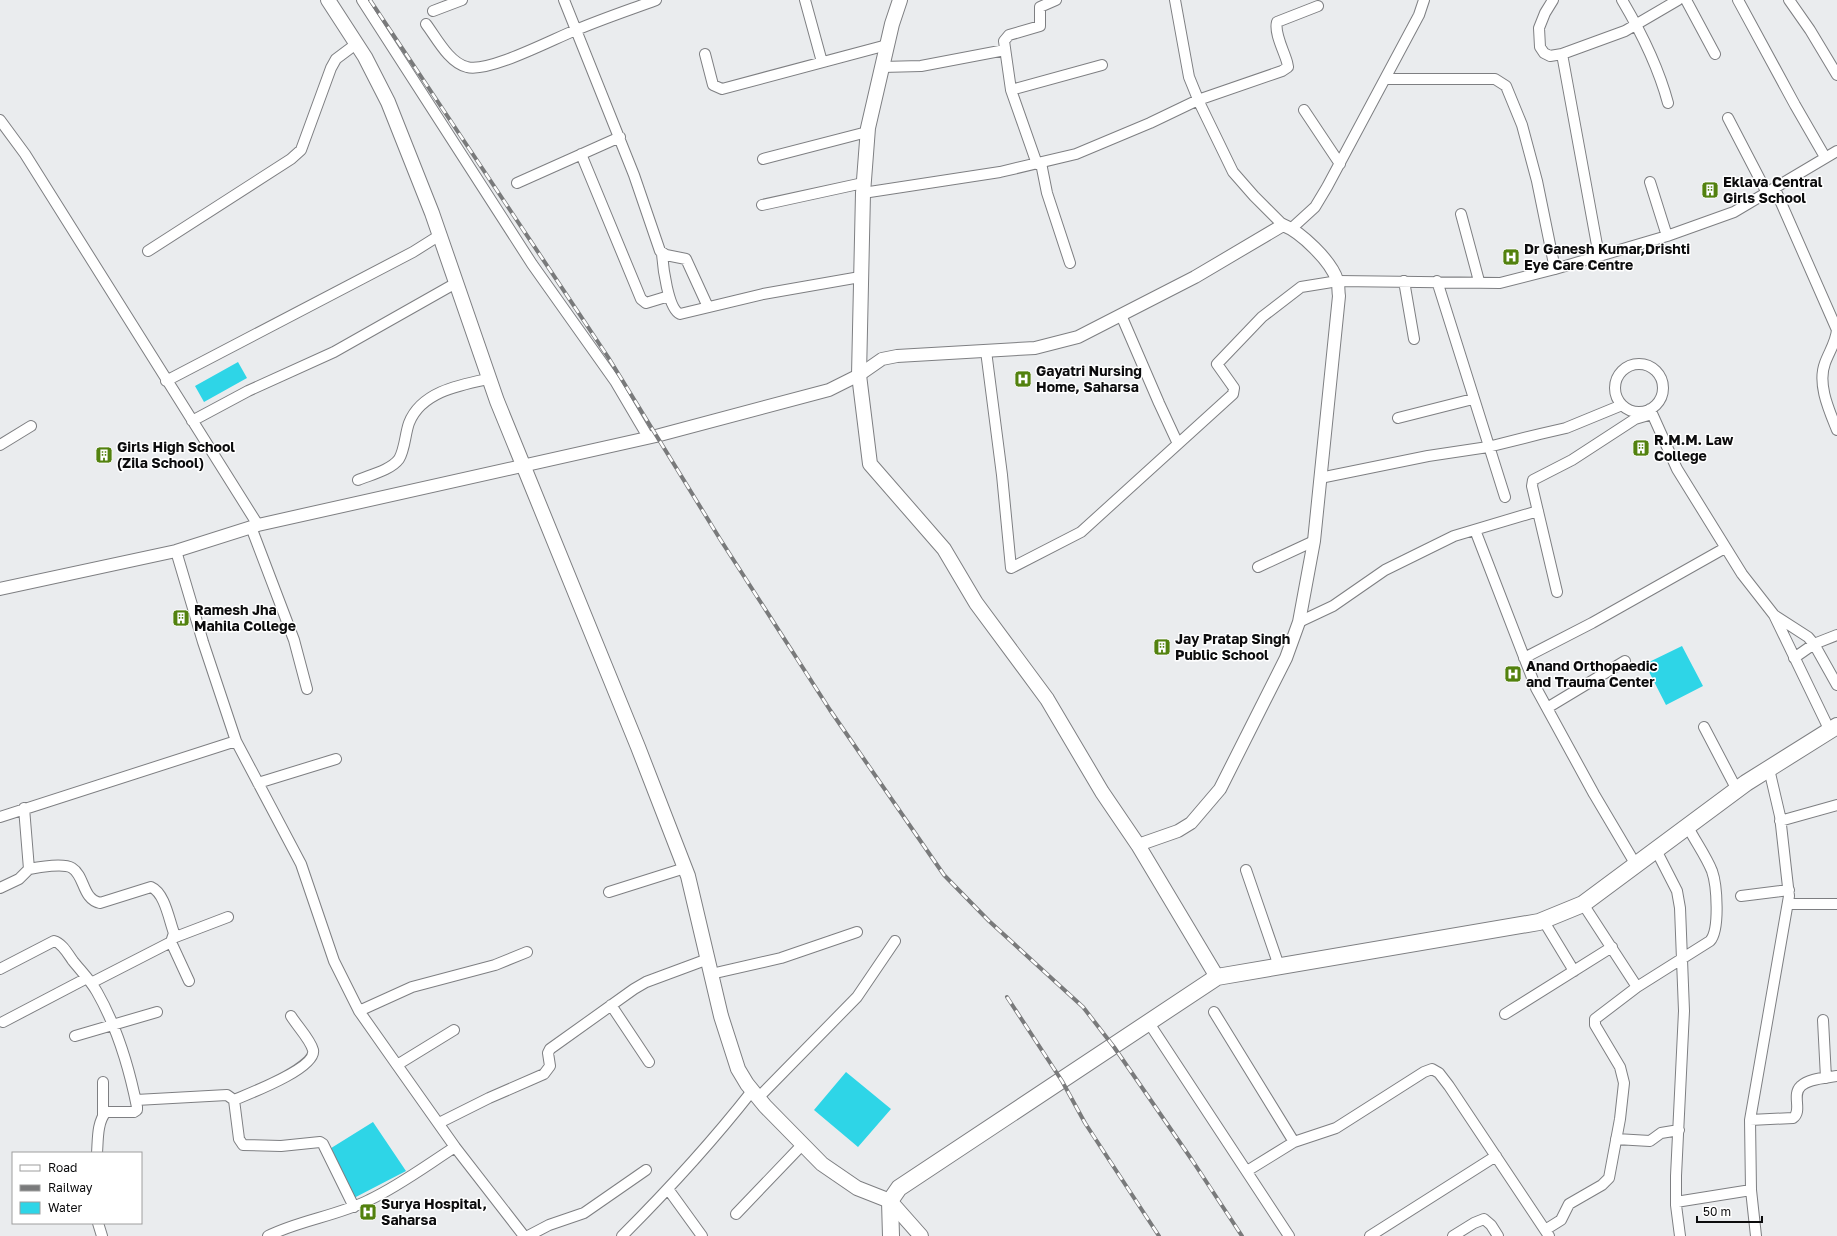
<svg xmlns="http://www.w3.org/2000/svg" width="1837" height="1236" viewBox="0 0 1837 1236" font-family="'Golos Text',sans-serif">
<rect width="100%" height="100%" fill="#eaecee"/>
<path fill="#2ed5e7" d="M 238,362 L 247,378 L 204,402 L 195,386 Z
M 1682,646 L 1703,686 L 1666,705 L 1645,664 Z
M 846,1072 L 891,1109 L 858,1147 L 814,1110 Z
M 373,1122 L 406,1171 L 352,1199 L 328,1150 Z"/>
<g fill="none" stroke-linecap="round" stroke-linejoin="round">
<g stroke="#7e7f82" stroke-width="12">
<path id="minor" d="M 362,0 L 532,264 L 615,381 L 648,437
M 564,0 L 634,175 L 660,251 L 666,255 L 686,259 L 708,307
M 805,0 L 822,62
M 1175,0 L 1189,77 L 1200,104 L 1233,172 L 1254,196 L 1283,225
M 1553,0 L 1545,13 L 1539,28 L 1540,47 L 1544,53 L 1550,56 L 1562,54 L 1625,31 L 1678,0
M 1622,0 C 1641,32 1658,66 1668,103
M 1686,0 L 1715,54
M 1738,0 L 1795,105 L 1825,157
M 1789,0 L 1810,30 L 1837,75
M 433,11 L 462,0
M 426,24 C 436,37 449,63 467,67 C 489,73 553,39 576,30 C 602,19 629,10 656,0
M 705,54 L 713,85 L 722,89 L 887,45
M 1562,54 L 1599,256
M 882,67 L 921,66 L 1005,50
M 1385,79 L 1495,79 L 1506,86 L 1522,125 L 1537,181 L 1555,269
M 1011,90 L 1102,65
M 1304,110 L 1340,164
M 1728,118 L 1767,193
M 0,120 L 25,154 L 258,525
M 581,154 L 641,299 L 646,303 L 669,296
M 763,159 L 867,132
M 1041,163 L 1047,193 L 1070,263
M 1037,164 L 1011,90 L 1004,41 L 1009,35 L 1040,26 L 1040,7 L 1056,0
M 1650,182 L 1667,236
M 517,183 L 620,137
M 1775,189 L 1837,330 C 1836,342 1829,352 1825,363 C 1817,384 1829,410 1837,430
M 863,193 L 1000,172 L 1076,154 L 1150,123 L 1198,100 L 1282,71 L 1288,67 L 1287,62 C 1284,51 1274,33 1277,22 L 1318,6
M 762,205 L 863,183
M 1461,214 L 1479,281
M 1292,228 L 1315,207 L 1327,187 L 1419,15 L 1424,0
M 148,251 L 291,159 L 301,150 L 331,68 L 336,59 L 356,44
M 662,254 C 663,267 668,309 680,314 L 763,294 L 860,277
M 1404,281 L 1414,339
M 1437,281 L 1505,497
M 1121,315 L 1159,403 L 1178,444
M 986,351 L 1002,475 L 1011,568 L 1081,532 L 1233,394 L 1234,388 L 1217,364 L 1262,317 L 1301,287 L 1338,281 L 1500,283 L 1555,269 L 1667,236 L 1734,212 L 1837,151
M1615 388a24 24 0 1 1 48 0a24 24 0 1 1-48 0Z
M 166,381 L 413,252 L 440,235
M 1650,409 L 1677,469 L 1742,574 L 1774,615 L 1808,637 L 1814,644 L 1837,685
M 1398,418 L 1473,399
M 192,421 L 248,391 L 334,352 L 456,283
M 0,445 L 31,426
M 1320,478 L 1428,456 L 1488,447 L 1540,434 L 1566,428 L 1622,405
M 358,480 C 370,475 391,470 399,459 C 405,449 405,434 409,423 C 421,392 459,385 488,379
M 251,527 L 294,640 L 307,689
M 1475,530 L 1536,688 L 1594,794 L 1636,865
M 176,551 L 203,642 L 236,741 L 301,864 L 334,961 L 359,1011 L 397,1065 L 455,1147 L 524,1236
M 1258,567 L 1314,541
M 1557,592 L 1532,486 L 1533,480 L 1572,460 L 1635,419 L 1652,414
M 1774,615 L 1830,731
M 1299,622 L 1333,606 L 1385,570 L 1454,536 L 1538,511
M 1524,658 L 1592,623 L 1725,548
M 1794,658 L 1814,644 L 1837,635
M 1547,708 L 1625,661
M 1704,727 L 1737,790
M 258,783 L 336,759
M 0,817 L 236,741
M 1780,821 L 1837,805
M 1656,850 L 1677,891 L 1680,908 L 1684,1011 L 1676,1176 L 1676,1205 L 1680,1236
M 29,869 C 39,867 64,863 72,868 C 85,876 82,899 100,903 L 151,887 C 165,893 169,920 174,933 L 171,942 L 91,983
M 1246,870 L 1279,966
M 0,888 L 19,879 L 29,869 L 24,808
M 609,892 L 685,868
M 1741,896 L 1789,890
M 1583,904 L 1637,987
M 1789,904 L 1837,904
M 1543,920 L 1574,971
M 173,938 L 228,917
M 171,942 L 189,981
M 0,969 L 54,941 C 62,943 68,954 73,961 C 81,971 91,981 97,992 C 117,1027 129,1067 137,1107 L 137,1110 L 134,1112 L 106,1112 C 97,1122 98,1140 97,1153
M 711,974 L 781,958 L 857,932
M 611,1005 L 649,1062
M 359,1011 L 412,987 L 495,965 L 527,952
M 1214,1012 L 1294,1142
M 1505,1014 L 1612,947
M 1823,1020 L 1826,1078
M 3,1022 L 87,978
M 1149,1023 L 1289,1236
M 75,1036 L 157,1012
M 397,1065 L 454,1030
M 758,1098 L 857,997 L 895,941
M 136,1100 L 227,1095 L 234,1100 L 239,1139 L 243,1145 L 281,1146 L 320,1142 L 323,1144 L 354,1207
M 234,1100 C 248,1094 317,1068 313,1050 C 310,1039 297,1026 291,1016
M 103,1115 L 103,1082
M 1750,1120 L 1793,1118 C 1803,1111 1791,1095 1801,1086 C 1809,1078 1826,1078 1837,1076
M 439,1123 L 489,1098 L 544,1074 L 550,1066 L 548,1053 L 550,1049 L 634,989 L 646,982 L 708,959
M 1616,1139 L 1650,1141 L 1661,1133 L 1679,1130
M 1247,1171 L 1294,1142 L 1336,1128 L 1424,1072 L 1432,1069 L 1439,1073 L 1449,1086 L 1549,1236
M 668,1189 L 702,1236
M 1676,1202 L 1751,1190
M 736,1214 L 803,1144
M 98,1223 L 102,1236
M 1545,1230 L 1561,1220 L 1569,1204 L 1602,1185 L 1609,1178 L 1620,1119 L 1624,1083 L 1620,1067 L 1595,1025 L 1595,1019 L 1637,987 L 1710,941 C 1720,930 1717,885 1712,871 C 1706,856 1695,841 1688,827
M 268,1236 C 300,1220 337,1216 369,1200 C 399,1186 427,1165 455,1147
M 528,1236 L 549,1225 L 584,1213 L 646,1170
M 622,1236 C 668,1190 712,1142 752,1091
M 1370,1236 L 1496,1156
M 1453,1236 L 1474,1223 L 1484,1219 L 1491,1225 L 1498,1236
M 1756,1236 L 1751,1190 L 1750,1120 L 1789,896 L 1780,816 L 1769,769"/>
</g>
<g stroke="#7e7f82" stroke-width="14">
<path id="tertiary" d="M 0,589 L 176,551 L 258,525 L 656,436 L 829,390 L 859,375 L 882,359 L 897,356 L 1035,348 L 1078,337 L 1195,277 L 1283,225 C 1301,232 1331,261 1337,280 C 1339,285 1338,291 1339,296 L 1314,541 L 1299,622 L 1286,658 L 1220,789 L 1191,823 L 1178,831 L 1138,845"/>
</g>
<g stroke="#7e7f82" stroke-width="16">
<path id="secondary" d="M 328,0 L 365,57 L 388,102 L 432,213 L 497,401 L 638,747 L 688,876 L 721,1016 L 738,1069 L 747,1084 L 765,1106 L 822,1164 L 857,1188 L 890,1201 L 921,1236
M 900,0 L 892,24 L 868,128 L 863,193 L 859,375 L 870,464 L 944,549 L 976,603 L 1047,699 L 1102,792 L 1138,845 L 1217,977"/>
</g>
<g stroke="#7e7f82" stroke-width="18">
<path id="trunk" d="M 891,1236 L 890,1201 L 899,1188 L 1217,977 L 1539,922 L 1583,904 L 1746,783 L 1837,726"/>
</g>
<use href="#minor" stroke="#fff" stroke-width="10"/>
<use href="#tertiary" stroke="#fff" stroke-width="12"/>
<use href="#secondary" stroke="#fff" stroke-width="14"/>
<use href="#trunk" stroke="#fff" stroke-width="16"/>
<g stroke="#797a7b" stroke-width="4">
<path id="rail" d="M 370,0 L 608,357 L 720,539 L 830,710 L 944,875 L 989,921 L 1083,1007 L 1114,1047 L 1192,1160 L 1242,1236
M 1007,997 L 1062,1081 L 1085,1123 L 1159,1236"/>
</g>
<use href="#rail" stroke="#fff" stroke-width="2.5" stroke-dasharray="8" stroke-linecap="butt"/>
</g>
<defs>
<g id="building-square" transform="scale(0.9)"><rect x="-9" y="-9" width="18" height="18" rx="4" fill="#52810e" stroke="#fff"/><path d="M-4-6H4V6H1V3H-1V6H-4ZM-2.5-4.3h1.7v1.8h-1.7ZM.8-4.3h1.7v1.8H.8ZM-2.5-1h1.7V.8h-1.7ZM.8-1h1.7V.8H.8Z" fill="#fff"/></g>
<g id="hospital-square" transform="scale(0.9)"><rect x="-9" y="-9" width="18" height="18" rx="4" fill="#52810e" stroke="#fff"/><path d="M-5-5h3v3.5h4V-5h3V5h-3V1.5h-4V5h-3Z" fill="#fff"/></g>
</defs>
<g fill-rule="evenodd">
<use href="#building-square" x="1710" y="190"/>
<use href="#hospital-square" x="1511" y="257"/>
<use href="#hospital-square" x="1023" y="379"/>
<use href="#building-square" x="1641" y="448"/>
<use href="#building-square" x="104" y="455"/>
<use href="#building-square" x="181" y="618"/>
<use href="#building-square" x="1162" y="647"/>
<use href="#hospital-square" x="1513" y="674"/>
<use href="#hospital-square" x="368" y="1212"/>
</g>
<g text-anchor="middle" stroke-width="3" stroke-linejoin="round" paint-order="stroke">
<g font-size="14" font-weight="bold" fill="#0c0c0d" stroke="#fff" text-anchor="start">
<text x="1723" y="187">Eklava Central<tspan x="1723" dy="16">Girls School</tspan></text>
<text x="1524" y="254">Dr Ganesh Kumar,Drishti<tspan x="1524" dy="16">Eye Care Centre</tspan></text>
<text x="1036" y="376">Gayatri Nursing<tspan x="1036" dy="16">Home, Saharsa</tspan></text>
<text x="1654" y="445">R.M.M. Law<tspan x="1654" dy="16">College</tspan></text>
<text x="117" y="452">Girls High School<tspan x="117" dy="16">(Zila School)</tspan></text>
<text x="194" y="615">Ramesh Jha<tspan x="194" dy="16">Mahila College</tspan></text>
<text x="1175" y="644">Jay Pratap Singh<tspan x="1175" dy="16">Public School</tspan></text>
<text x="1526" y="671">Anand Orthopaedic<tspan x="1526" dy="16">and Trauma Center</tspan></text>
<text x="381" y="1209">Surya Hospital,<tspan x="381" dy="16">Saharsa</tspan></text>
</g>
</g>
<rect x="12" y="1152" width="130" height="72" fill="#ffffff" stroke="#9e9e9e"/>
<rect x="20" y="1165" width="20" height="6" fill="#ffffff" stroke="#9e9e9e"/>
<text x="48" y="1172" font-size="12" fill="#0c0c0d">Road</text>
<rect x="20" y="1185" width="20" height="6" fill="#797a7b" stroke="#9e9e9e"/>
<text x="48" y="1192" font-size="12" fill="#0c0c0d">Railway</text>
<rect x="20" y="1202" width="20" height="12" fill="#2ed5e7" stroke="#9e9e9e"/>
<text x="48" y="1212" font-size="12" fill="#0c0c0d">Water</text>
<path d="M1697 1216v6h65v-6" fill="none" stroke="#0c0c0d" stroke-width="2"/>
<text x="1703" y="1216" font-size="12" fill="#0c0c0d" stroke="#ffffff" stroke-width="3" paint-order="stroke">50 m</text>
</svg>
